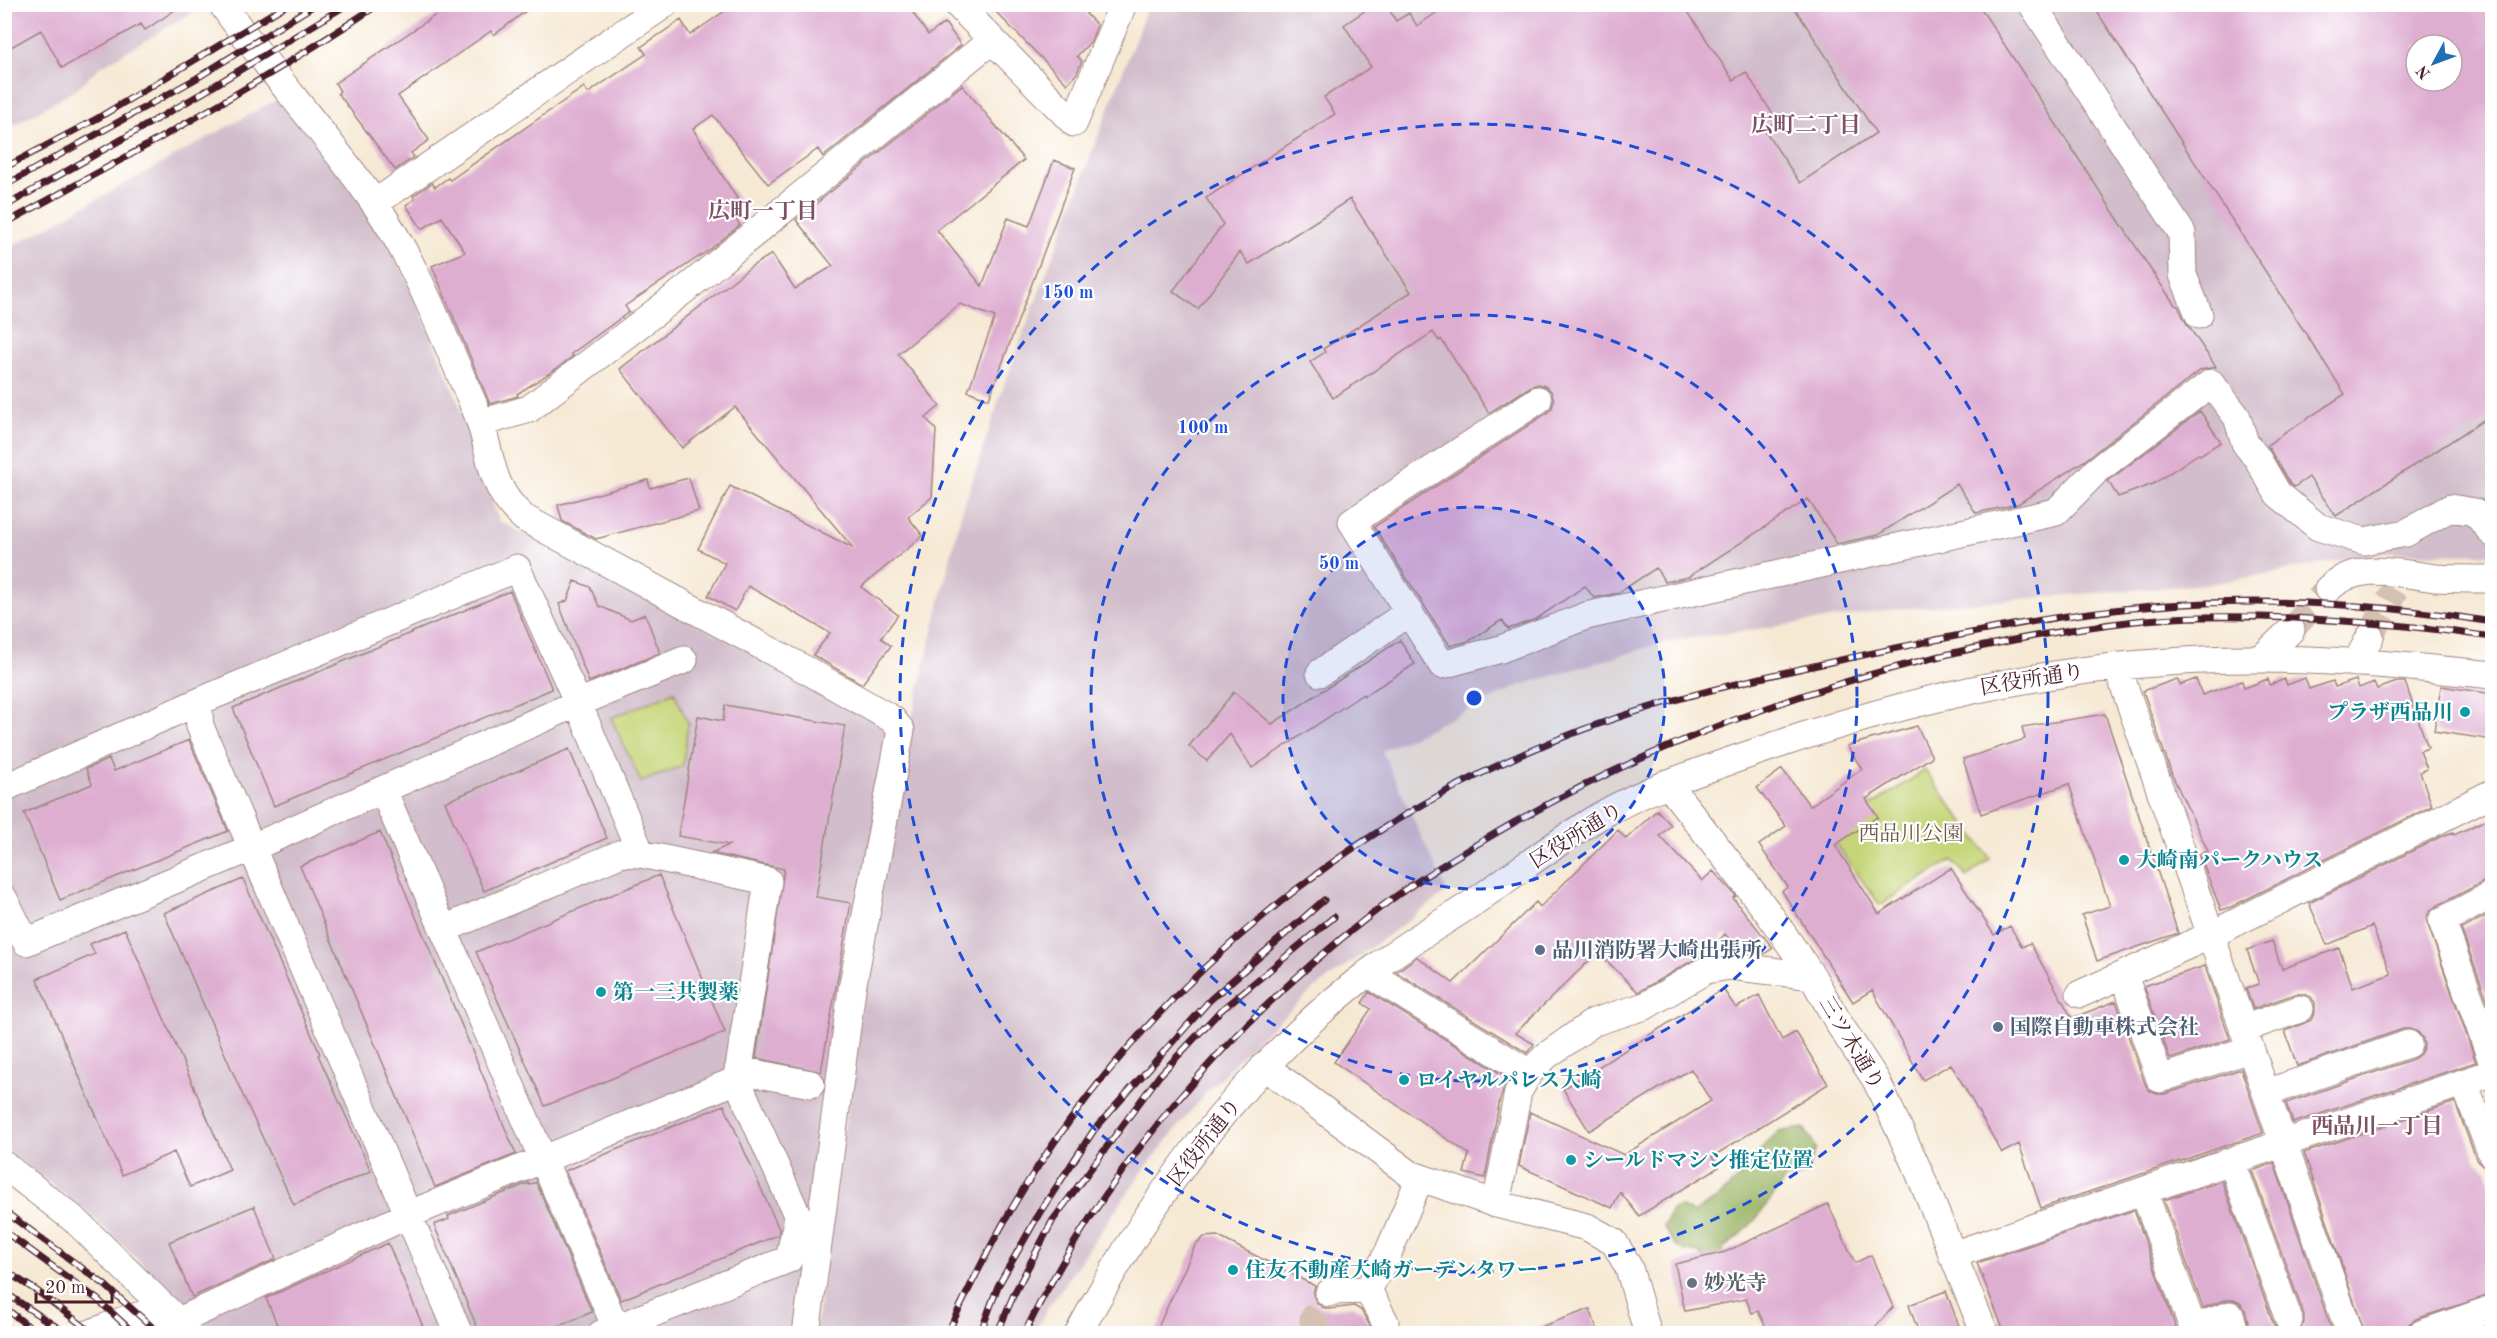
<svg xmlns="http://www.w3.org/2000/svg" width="2497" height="1338" viewBox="0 0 2497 1338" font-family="'Old Standard TT','Noto Serif JP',serif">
<rect width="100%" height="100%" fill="#fff"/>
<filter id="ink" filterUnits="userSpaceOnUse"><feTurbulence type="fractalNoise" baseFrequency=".0167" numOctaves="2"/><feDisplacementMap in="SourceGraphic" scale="12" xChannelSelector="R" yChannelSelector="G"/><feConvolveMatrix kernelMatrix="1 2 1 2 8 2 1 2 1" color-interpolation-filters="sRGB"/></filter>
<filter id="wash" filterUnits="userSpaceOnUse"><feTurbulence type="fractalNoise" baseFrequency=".008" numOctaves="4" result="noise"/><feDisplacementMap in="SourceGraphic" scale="24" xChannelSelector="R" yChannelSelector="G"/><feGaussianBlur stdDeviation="1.35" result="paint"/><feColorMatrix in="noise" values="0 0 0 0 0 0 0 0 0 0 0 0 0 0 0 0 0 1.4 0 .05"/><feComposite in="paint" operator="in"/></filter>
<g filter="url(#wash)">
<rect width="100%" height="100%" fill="#f6e9d4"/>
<path fill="#d1bdcb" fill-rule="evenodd" d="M 202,4 L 204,6 L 100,67 L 74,91 L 5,130 L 5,5 Z
M 1148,5 L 2492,5 L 2492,554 L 2379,553 L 2217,583 L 1898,609 L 1666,642 L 1518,686 L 1382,751 L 1447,892 L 1313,990 L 1255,1042 L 1203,1096 L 1142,1172 L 1045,1312 L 1035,1333 L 815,1334 L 886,826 L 960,518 L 1005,382 ZM 2416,45 L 2452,45 L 2452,81 L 2416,81 Z
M 281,97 L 368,206 L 410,285 L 459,404 L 499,521 L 882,721 L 890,742 L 798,1333 L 215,1333 L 87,1212 L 5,1149 L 4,251 Z"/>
<path fill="#c5d577" stroke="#887a51" stroke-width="1.5" d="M 674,692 L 688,723 L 683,766 L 641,782 L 611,718 Z
M 1925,770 L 1990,858 L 1967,877 L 1952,860 L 1880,905 L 1828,834 Z"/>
<path fill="#9cb668" stroke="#736a4a" stroke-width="1.5" d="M 1804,1128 L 1816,1148 L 1807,1174 L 1785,1179 C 1767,1205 1750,1231 1723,1248 L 1725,1265 L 1717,1270 L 1699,1253 C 1676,1251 1675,1246 1664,1227 L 1671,1210 L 1680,1206 L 1693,1213 L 1717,1199 L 1750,1167 L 1763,1147 L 1778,1132 Z"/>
<g id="blocks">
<path fill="#deaed1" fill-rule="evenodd" d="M 4,4 L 184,4 L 145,30 L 141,24 L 62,68 L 41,30 L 4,51 Z
M 452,4 L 535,4 L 494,35 L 491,31 L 398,96 L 429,140 L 411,153 L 414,157 L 395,170 L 338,93 L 340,91 L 335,83 Z
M 735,4 L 907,4 L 928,35 L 945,23 L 961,45 L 823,157 L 818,149 L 768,184 L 713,115 L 693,129 L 740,203 L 730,210 L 740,225 L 709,250 L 625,306 L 629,312 L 571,354 L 573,356 L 556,369 L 517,394 L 518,396 L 490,404 L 432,266 L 465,252 L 442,217 L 422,229 L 406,205 L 415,199 L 413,196 L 432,183 L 435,187 L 448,178 L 450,180 L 584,87 L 588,93 L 646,54 L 641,47 L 681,20 L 690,35 Z
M 988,4 L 1096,4 L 1086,14 L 1097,25 L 1091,41 L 1077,56 L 1082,61 L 1077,73 L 1067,84 Z
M 1375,4 L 1386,4 L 1396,21 L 1409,13 L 1417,26 L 1449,4 L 1683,4 L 1733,80 L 1746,72 L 1777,121 L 1764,129 L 1800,183 L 1876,133 L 1792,4 L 1978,4 L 2151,270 L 2175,305 L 2178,306 L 2185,321 L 2216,367 L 2201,370 L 2084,461 L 2018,504 L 1976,513 L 1957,484 L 1878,535 L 1837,544 L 1808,499 L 1688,577 L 1665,582 L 1656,568 L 1618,593 L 1594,598 L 1585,586 L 1536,619 L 1508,629 L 1502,620 L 1469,641 L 1450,646 L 1374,527 L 1547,413 L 1552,408 L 1554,400 L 1551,391 L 1545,386 L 1538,384 L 1530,387 L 1489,413 L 1441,339 L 1439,341 L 1433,332 L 1333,398 L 1310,362 L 1325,352 L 1323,349 L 1411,292 L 1350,199 L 1249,264 L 1240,252 L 1198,309 L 1173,291 L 1223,224 L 1206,198 L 1335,114 L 1324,97 L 1371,67 L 1344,25 Z
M 2092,4 L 2493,4 L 2493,414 L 2336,516 L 2309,477 L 2294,487 L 2290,484 L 2267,445 L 2345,394 ZM 2416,45 L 2452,45 L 2452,81 L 2416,81 Z
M 962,85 L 1024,160 L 937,230 L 982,286 L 1008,218 L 1029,226 L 1054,160 L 1075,168 L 989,399 L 968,391 L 995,317 L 960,304 L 898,354 L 940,406 L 926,418 L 936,430 L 932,497 L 908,517 L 923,536 L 861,587 L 898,615 L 881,638 L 891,646 L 862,684 L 813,655 L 830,633 L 748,586 L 735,611 L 708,596 L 725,563 L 698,549 L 730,486 L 853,548 L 735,407 L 682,448 L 620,369 L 752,266 L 772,254 L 795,289 L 833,266 L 796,220 Z
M 2200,411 L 2221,442 L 2200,455 L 2198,454 L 2153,484 L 2118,497 L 2108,481 Z
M 689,478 L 699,511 L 596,539 L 562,521 L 558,505 L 648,480 L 650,488 Z
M 575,581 L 590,587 L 599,606 L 631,620 L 645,614 L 660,653 L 589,682 L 559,604 L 567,601 Z
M 510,591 L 552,689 L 274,806 L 233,708 Z
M 1400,640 L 1415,664 L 1364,696 L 1363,694 L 1252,768 L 1230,734 L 1207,761 L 1189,746 L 1234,692 L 1272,724 Z
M 2305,678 L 2309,689 L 2333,681 L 2335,687 L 2356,680 L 2359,688 L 2374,682 L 2377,689 L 2397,682 L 2405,682 L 2428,748 L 2420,751 L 2427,769 L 2420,772 L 2432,806 L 2231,907 L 2221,910 L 2199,854 L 2208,851 L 2172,775 L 2143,691 L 2177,679 L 2180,685 L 2196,679 L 2202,695 L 2242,681 L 2244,688 L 2268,679 L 2270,685 L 2285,679 L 2287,685 Z
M 2441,686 L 2493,694 L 2493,740 L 2434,731 Z
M 725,705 L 845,726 L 816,897 L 851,903 L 821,1072 L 756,1058 L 784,869 L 711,853 L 729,845 L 678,836 L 698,716 L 723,721 Z
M 2105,714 L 2178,933 L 2097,961 L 2082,915 L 2110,906 L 2069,784 L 1981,814 L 1963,759 L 2025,739 L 2022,727 Z
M 1917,726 L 1932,757 L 1866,799 L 1878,817 L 1835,845 L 1879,914 L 1951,868 L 1994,935 L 2010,926 L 2022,947 L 2030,943 L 2072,1018 L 2116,1001 L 2145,1084 L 2150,1091 L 2157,1094 L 2165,1094 L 2241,1069 L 2263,1133 L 2041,1208 L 2019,1144 L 2002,1153 L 1951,1064 L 1923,1080 L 1872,990 L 1853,1002 L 1782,891 L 1788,887 L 1759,845 L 1786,826 L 1757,788 L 1782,769 L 1810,806 L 1862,769 L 1847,746 Z
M 189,740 L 228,831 L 60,900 L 24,813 L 92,784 L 86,769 L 109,759 L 114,771 Z
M 569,749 L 607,838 L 484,891 L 445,802 Z
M 1657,810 L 1671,825 L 1660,836 L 1702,881 L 1713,871 L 1731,890 L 1736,896 L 1733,898 L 1773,948 L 1764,954 L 1739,951 L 1725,934 L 1710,949 L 1696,946 L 1702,955 L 1638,992 L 1598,952 L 1515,1033 L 1534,1044 L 1527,1053 L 1396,972 L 1417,957 L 1453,983 L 1536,902 L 1540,907 L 1618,830 L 1626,839 Z
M 2493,817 L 2493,879 L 2485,881 L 2435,907 L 2429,912 L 2426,919 L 2476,1062 L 2293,1123 L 2286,1103 L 2413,1059 L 2420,1054 L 2424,1046 L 2423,1039 L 2418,1032 L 2410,1029 L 2403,1029 L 2297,1066 L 2285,1031 L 2312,1020 L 2315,1012 L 2315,1003 L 2311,997 L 2303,994 L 2295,994 L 2253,1009 L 2246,988 L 2259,984 L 2247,950 L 2272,941 L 2282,969 L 2339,948 L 2353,988 L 2391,974 L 2372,926 L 2327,945 L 2309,903 L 2442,836 L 2453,832 L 2454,835 Z
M 380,832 L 516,1154 L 435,1187 L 300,866 Z
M 659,875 L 725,1032 L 545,1106 L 476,952 Z
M 243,879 L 320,1054 L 318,1055 L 371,1171 L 294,1205 L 240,1089 L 164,913 Z
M 2493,912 L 2493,1016 L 2461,929 Z
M 125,929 L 230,1170 L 190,1187 L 174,1152 L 122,1175 L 37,979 L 95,954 L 90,944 Z
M 2205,966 L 2230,1039 L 2170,1059 L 2144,986 Z
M 1723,989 L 1736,1008 L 1759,995 L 1782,1040 L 1796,1032 L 1828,1084 L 1712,1157 L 1719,1167 L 1639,1216 L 1620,1192 L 1612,1208 L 1519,1166 L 1530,1112 L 1624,1155 L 1711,1101 L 1691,1069 L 1589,1131 L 1563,1089 Z
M 1369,992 L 1508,1078 L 1500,1099 L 1485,1178 L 1464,1173 L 1469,1154 L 1334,1062 L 1371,1009 L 1362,1003 Z
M 2455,1102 L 2477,1161 L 2486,1169 L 2493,1187 L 2493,1294 L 2416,1319 L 2409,1324 L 2406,1334 L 2365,1334 L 2304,1153 Z
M 724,1105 L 779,1229 L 778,1235 L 621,1300 L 565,1171 Z
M 2274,1163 L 2333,1334 L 2296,1334 L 2304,1323 L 2304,1315 L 2252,1171 Z
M 2222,1181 L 2274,1325 L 2282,1334 L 2251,1334 L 2245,1310 L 2240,1303 L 2234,1300 L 2225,1300 L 2203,1308 L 2164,1200 Z
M 536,1182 L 592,1312 L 540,1334 L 480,1334 L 434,1225 L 449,1219 L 448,1216 L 528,1183 L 529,1185 Z
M 1828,1204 L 1855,1263 L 1871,1255 L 1893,1307 L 1869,1334 L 1769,1334 L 1758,1311 L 1752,1313 L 1746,1299 L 1685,1311 L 1675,1264 L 1725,1252 Z
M 254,1206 L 276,1259 L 192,1297 L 169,1242 Z
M 2134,1210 L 2178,1334 L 2005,1334 L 1977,1263 Z
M 1217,1236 L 1315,1286 L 1313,1295 L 1316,1302 L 1322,1307 L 1329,1309 L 1354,1306 L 1361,1310 L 1375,1334 L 1155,1334 L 1195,1246 L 1204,1237 Z
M 388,1243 L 426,1334 L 281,1334 L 266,1298 Z
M 1946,1291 L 1962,1334 L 1919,1334 L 1909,1305 Z
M 1590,1309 L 1599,1334 L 1529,1334 L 1529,1331 Z"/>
</g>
</g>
<g filter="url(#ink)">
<use href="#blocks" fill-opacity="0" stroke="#a08480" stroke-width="1.5"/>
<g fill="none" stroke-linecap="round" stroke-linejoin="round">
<path stroke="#d4c1b2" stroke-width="27" stroke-dasharray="27 14" stroke-linecap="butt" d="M 2291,630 L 2328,589
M 2370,637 L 2395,590
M 1319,1334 L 1315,1332 L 1313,1319 L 1329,1293"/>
<g stroke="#a08480" stroke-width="29">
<path id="minor" d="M 222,4 C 270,73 328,135 375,204 C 418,266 444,339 475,408 C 493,450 486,486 524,518 L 810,672 L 892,719 L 901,730 L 852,989 L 806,1334
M 957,4 L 1074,123 L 1123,4
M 2032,4 L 2182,233 L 2183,275 L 2199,315
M 375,203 L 665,4
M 1538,400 L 1352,522 L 1442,665 L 1501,649 L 1586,616 L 2056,512 L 2096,471 L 2211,383 L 2237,417 L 2245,443 L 2257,458 L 2278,494 L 2318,527 L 2364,541 L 2406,533 L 2450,508 L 2475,512 L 2492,533
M 481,423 L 529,409 L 687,288 L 992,40
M 2328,589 C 2358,560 2400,574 2436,578 C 2455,579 2474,579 2492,579
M 2261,659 L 2291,630
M 2356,663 L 2370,637
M 2117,666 L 2350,1334
M 1320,673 L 1409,612
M 198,702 L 200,726 L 459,1334
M 1667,783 L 1767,911 L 1812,976 L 1841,1027 L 1876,1080 L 1919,1172 L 1985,1334
M 4,788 L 198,702 L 517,568 L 578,703 L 641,854
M 383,790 L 616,1328
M 2492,895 L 2442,921 L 2492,1061
M 4,899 L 26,942 L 251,848 L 578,703 L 684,660
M 444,929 L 622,853 L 641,854 L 768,881 L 737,1080 L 798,1217 L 789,1259 L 601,1334
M 1368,973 L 1529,1073
M 2124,975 L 2160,1079 L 2250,1049
M 2080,994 L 2211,935 L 2492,793
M 2243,1029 L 2300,1009
M 1264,1066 L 1410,1174 L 1496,1204 L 1587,1227 L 1614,1242 L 1629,1268 L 1648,1334
M 738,1070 L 811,1084
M 2464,1083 L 2492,1155
M 2266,1093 L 2408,1044
M 2232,1162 L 2289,1320
M 4,1165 L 76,1221 L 171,1314
M 2144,1192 L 2193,1328 L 2230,1315 L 2236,1334
M 1496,1204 L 1518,1092 L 1529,1073 L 1546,1056 L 1594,1022 L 1645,1006 L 1706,970 L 1730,966 L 1812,976
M 1952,1255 L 2492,1073
M 1368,1290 L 1389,1251 L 1420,1178
M 1329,1293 L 1332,1291 L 1368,1290 L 1385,1322
M 179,1321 L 410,1214 L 737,1080
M 88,1334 C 111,1326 157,1302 177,1319
M 1078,1334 C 1152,1195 1249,1061 1376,967 C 1407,943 1441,924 1474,902 C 1515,874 1555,843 1598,817 C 1651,786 1710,768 1768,748 C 1926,693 2091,658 2259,659 C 2337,659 2415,667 2492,675
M 2421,1334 L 2492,1309"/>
</g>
<use href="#minor" stroke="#fff" stroke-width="27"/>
<g stroke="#4a1f2b" stroke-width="7">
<path id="rail" d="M 4,168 L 98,118 L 288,4
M 4,186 L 197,78 L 316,4
M 4,207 L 204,92 L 348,4
M 4,224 C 131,155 259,85 379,4
M 4,1211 L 105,1285 L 160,1334
M 4,1231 L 97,1299 L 135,1334
M 4,1270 L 37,1291 L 94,1334
M 4,1292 L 67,1334
M 4,1307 L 38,1334
M 4,1326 L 15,1334
M 947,1334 C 971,1284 995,1235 1024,1188 C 1153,983 1354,814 1582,730 C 1685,692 1793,670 1901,647 C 1961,635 2021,622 2081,614 C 2216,595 2358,600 2492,622
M 980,1334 L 998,1286 L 1040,1212 L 1094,1130 L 1210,1000 L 1324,900
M 997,1334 L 1014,1294 L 1053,1220 L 1159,1076 L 1220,1011 L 1334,917
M 1024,1334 C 1105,1169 1227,1027 1372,914 C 1410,884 1453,858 1496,833 C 1686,722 1917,646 2136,621 C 2188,615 2241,616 2293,618 C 2360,621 2426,627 2492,637"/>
</g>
<use href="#rail" stroke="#fff" stroke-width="4.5" stroke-dasharray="14" stroke-linecap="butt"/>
</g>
</g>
<circle cx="1474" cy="698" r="191" fill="#1d4ed8" fill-opacity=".12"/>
<g fill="none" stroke="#1d4ed8" stroke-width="3" stroke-dasharray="10 8">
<circle cx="1474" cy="698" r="191"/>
<circle cx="1474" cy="698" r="383"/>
<circle cx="1474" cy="698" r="574"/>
</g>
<g fill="#0f9aa8" stroke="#fff" stroke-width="2">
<circle cx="2465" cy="712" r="6"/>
<circle cx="2124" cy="860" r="6"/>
<circle cx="601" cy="992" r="6"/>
<circle cx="1404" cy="1080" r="6"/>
<circle cx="1571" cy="1160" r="6"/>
<circle cx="1233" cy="1270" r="6"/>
</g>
<g fill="#5c6f8a" stroke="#fff" stroke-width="2">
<circle cx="1540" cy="950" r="6"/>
<circle cx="1998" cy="1027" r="6"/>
</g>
<circle fill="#6b7280" stroke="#fff" stroke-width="2" cx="1692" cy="1283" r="6"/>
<g text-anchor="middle" stroke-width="4.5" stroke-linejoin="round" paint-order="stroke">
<g font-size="21" fill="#4a1f2b" stroke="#fff">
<text transform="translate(2032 679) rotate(-9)" y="7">区役所通り</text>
<text transform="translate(1576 835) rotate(-32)" y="7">区役所通り</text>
<text transform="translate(1852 1043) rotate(59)" y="7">三ツ木通り</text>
<text transform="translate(1204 1142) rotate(-52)" y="7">区役所通り</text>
</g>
<g font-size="21" font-weight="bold" fill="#0d838f" stroke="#fff" text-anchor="start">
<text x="2453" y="719" text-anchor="end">プラザ西品川</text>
<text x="2136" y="867">大崎南パークハウス</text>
<text x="613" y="999">第一三共製薬</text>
<text x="1416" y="1087">ロイヤルパレス大崎</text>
<text x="1583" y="1167">シールドマシン推定位置</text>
<text x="1245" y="1277">住友不動産大崎ガーデンタワー</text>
</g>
<g font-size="21" fill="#6f5642" stroke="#fff">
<text x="1911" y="840">西品川公園</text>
</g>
<g font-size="21" font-weight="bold" fill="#4e5e75" stroke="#fff" text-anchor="start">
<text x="1552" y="957">品川消防署大崎出張所</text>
<text x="2010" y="1034">国際自動車株式会社</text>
</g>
<g font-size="21" font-weight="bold" fill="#5b616d" stroke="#fff" text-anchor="start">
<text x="1704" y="1290">妙光寺</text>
</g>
<g font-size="22" font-weight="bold" fill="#7e5165" stroke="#fff">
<text x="1806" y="132">広町二丁目</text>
<text x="763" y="218">広町一丁目</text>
<text x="2377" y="1133">西品川一丁目</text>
</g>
</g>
<circle cx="1474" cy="698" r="9" fill="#1d4ed8" stroke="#fff" stroke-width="3"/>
<g font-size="18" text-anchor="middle" font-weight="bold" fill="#1d4ed8" stroke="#fff" stroke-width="4.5" stroke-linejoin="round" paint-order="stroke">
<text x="1068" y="298">150 m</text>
<text x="1203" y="433">100 m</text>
<text x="1339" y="569">50 m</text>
</g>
<rect width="2497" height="1338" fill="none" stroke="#fff" stroke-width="24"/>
<g transform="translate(2434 63) rotate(229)"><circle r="28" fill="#ffffff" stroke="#b7a5aa" stroke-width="1.5"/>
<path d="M0-4.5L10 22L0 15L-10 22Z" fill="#1f6fb2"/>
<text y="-9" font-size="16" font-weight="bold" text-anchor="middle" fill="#4a1f2b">N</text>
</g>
<path d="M36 1293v9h76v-9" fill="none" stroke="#4a1f2b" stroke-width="3"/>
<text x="45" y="1293" font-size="18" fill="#4a1f2b" stroke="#ffffff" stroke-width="4.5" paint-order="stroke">20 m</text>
</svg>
